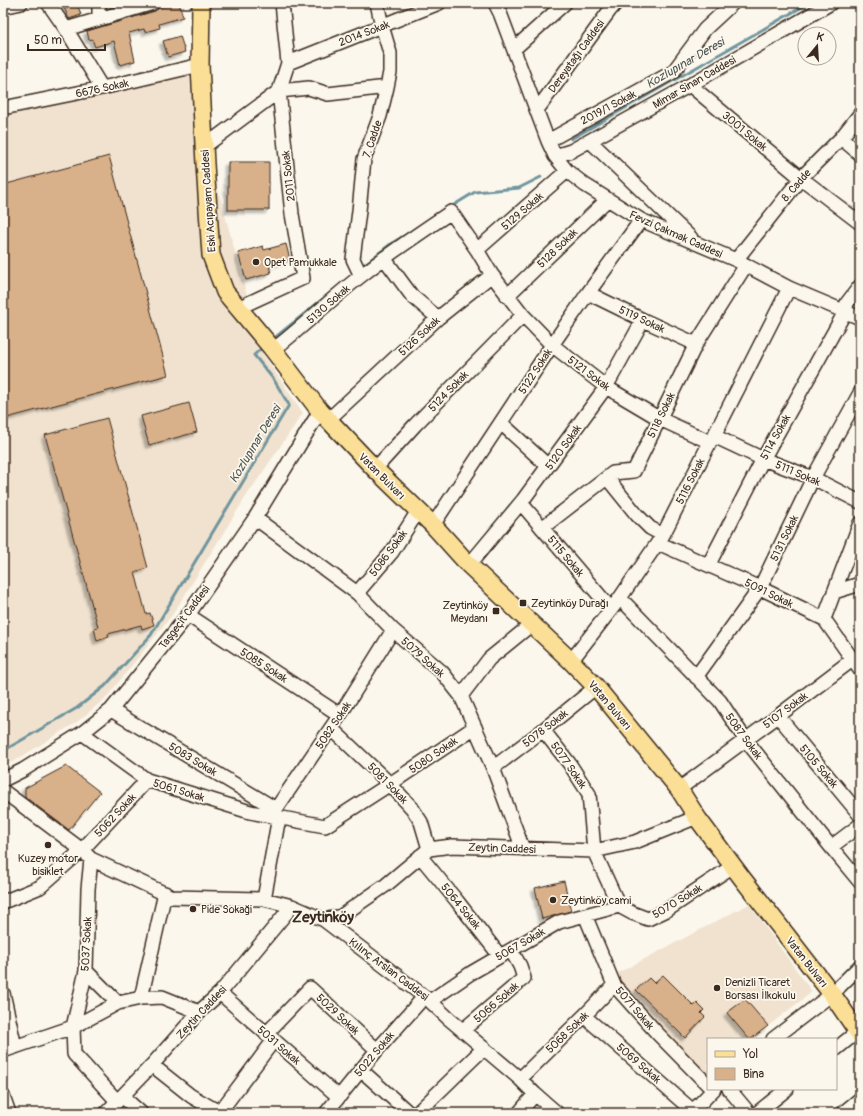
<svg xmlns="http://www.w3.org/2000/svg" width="863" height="1116" viewBox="0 0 863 1116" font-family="Pangolin,sans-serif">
<defs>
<filter id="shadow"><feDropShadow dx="-3.5" dy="3.5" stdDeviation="1" flood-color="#0004"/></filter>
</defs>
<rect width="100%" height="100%" fill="#fbf7ec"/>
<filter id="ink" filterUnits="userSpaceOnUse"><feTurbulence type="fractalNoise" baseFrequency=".025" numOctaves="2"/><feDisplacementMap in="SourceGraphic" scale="8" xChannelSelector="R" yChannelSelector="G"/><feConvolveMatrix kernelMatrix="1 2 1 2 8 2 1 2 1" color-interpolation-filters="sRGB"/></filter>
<g filter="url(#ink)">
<path fill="#f0e2ce" d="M 191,68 L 208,153 L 263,354 L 303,413 L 245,498 L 173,614 L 106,698 L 77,722 L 13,762 L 3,764 L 3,108 Z
M 749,904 L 812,992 L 751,1039 L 708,1039 L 708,1073 L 706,1074 L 622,985 L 618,973 Z"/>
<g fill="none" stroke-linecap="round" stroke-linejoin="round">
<path stroke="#70959e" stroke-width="3" d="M 571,139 L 809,3
M 449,208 L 475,192 L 519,188 L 541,177
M 360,268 L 392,243 L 412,231
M 272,340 L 345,281
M 3,751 L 77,708 L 105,686 L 151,635 L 289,405 L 274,380 L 254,355 L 264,346"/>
</g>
<path fill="#d8b089" stroke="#3b2a1e" filter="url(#shadow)" d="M 69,3 L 77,3 L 81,15 L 69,19 L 63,5 Z
M 175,3 L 179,3 L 183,17 L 159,24 L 160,28 L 145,32 L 144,29 L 129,33 L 135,61 L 120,65 L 114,41 L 95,47 L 92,39 L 89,40 L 87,31 L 155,11 L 160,7 Z
M 180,36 L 185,52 L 168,57 L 163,41 Z
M 109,156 L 168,375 L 3,419 L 3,185 Z
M 228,162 L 269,162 L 269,210 L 228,210 Z
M 286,244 L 290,260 L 269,266 L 271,273 L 246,280 L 238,253 L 263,246 L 264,250 Z
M 189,403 L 197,432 L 149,445 L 141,416 Z
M 107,418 L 148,568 L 135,572 L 146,614 L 150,613 L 154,625 L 142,629 L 141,625 L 108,634 L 109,637 L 97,641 L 94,628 L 98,627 L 45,435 Z
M 66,766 L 100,792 L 69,830 L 25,797 L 25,788 Z
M 564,881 L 571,911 L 542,919 L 535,888 Z
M 663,975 L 694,1006 L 697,1003 L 704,1010 L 701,1013 L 705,1017 L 685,1038 L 636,990 L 649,978 L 654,983 Z
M 745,999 L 768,1026 L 751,1039 L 749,1039 L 727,1013 Z"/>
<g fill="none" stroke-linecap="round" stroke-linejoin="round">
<g stroke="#3b2a1e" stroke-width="16">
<path id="minor" d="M 48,3 L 66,29 L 102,88
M 99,3 L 99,18
M 495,3 L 500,13 L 548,141 L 555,156 L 567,171 L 585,185 L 641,220 L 736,260 L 789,288 L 860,318
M 3,7 L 21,3
M 66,29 L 153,3
M 514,49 L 565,3
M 288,63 L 439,3
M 690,85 L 801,178 L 860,223
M 279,91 L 309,88 L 328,94 L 387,87
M 3,108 L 102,88 L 200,65
M 537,110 L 610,10 L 616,3
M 841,138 L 860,154
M 548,141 L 673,72 L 705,29 L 733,3
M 590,141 L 691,238
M 205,146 L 279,91
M 555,156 L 571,151 L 690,85 L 831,3
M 477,250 L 567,171
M 384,258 L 412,296 L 438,318
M 736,260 L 801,178 L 841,138 L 860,114
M 492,275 L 523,315 L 552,345 L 606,387 L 660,419 L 710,442
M 361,276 L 353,259 L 359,211 L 364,159 L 380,116 L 387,87 L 390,72 L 390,53 L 382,26 L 377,3
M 588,293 L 643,320 L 696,344
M 507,296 L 607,200
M 238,308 L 303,278 L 292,214 L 279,91 L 288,63 L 282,3
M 273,350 C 304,326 331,299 362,275 C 390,253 421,232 451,212 L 477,250 L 492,275 L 438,318 L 328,420
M 501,423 L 548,466
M 714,436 L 763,459 L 813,478 L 860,502
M 375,469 L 415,425 L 523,315
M 607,478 L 637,515 L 650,528 L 663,535
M 521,503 L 611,609
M 255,518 L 357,593 L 393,630 L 442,672 L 461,696 L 493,768 L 523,849
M 433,525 L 552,345 L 588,293 L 641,220
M 542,528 L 613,473 L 634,471 L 696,344 L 746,265
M 658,543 L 760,588 L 824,619 L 860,670
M 709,564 L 763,459 L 845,312 L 847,303 L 860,286
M 469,565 L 523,500 L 606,387 L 643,320
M 834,592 L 860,584
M 357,593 L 392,552 L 418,511
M 620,598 L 720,701 L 745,739 L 831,847 L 860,882
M 188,615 L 340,715
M 824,619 L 860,523
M 571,661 L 620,598 L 663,535 L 710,442 L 714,436 L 789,288
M 696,677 L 760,588 L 813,478 L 860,393
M 461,696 L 489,659 L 532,624
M 111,710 L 276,809
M 778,716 L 860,815
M 331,728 L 390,784 L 412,808 L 421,822 L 429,849
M 543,730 L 569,763 L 589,794 L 594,851 L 619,906
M 82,733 L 147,780 L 250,812 L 325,826 L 390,784 L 475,727
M 493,768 L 543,730 L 596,687
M 3,780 L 23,770 L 82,733 L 111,710 L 188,615 L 255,518 L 320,411
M 679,789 L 778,716 L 852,660
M 3,791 L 82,850 L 91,859 L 172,897 L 264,899 L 292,906 L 324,920 L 430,1001 L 448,1018 L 520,1079 L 535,1094 L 557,1113
M 266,815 L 276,809 L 331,728 L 340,715 L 393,630
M 831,847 L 860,825
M 420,856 L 457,901 L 500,956
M 91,859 L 88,889 L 86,971 L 73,1027 L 74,1054 L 117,1101
M 264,899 L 279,817
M 3,902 L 40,887 L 82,850 L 147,780
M 619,906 L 632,913 L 648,919 L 667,910 L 733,866
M 585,915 L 614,985 L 657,1033 L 708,1085
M 324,920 L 341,916 L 386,885 L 429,849 L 452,846 L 594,851 L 635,842 L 697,817
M 86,971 L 118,1003
M 3,993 L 15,1047
M 220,993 L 339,1097
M 141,998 L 165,893
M 430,1001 L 471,973 L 559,922 L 619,906
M 584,1016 L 693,1111
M 463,1030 L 524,978 L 520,966 L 511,950
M 266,1034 L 310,988 L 377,1050
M 773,1039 L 832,994 L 860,966
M 836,1049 L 857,1032
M 3,1051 L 73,1027 L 118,1003 L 141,998 L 162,997 L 199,1012
M 152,1065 L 191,1096 L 217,1111 L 225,1105 L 274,1040
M 361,1070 L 409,1113
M 520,1079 L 584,1016 L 614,985
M 729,1089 L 749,1113
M 3,1096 L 9,1113
M 122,1096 L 141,1113
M 106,1113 L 152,1065 L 199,1012 L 220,993 L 292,906
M 326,1113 L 377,1050 L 424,997
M 417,1113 L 484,1048
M 519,1113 L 535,1094
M 691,1113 L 714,1089
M 757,1113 L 787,1089
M 843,1113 L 860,1099"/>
</g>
<g stroke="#3b2a1e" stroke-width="20">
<path id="major" d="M 201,3 L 200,65 L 205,164 L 211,255 L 225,292 L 271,347 L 320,411 L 375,469 L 433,525 L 469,565 L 571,661 L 596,687 L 679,789 L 698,819 L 742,878 L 832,994 L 860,1035"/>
</g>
<use href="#minor" stroke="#fbf7ec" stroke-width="13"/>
<use href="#major" stroke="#fbdf96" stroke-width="17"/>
</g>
</g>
<g fill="#3b2a1e" stroke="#fbf7ec" stroke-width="1.5">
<circle cx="256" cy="262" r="4"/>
<rect x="519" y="599" width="8" height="8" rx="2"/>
<rect x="492" y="607" width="8" height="8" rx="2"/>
<circle cx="48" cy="845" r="4"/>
<circle cx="553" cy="900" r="4"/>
<circle cx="193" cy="909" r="4"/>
<circle cx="717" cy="988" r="4"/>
</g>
<g text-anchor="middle" stroke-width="3.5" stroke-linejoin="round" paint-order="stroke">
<g font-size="11" fill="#3b2a1e" stroke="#fbf7ec">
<text transform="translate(364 33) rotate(-21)" y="4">2014 Sokak</text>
<text transform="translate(576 56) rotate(-54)" y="4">Dereyatağı Caddesi</text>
<text transform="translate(694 82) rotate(-30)" y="4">Mimar Sinan Caddesi</text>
<text transform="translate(102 88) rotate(-12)" y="4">6676 Sokak</text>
<text transform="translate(608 107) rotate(-28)" y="4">2019/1 Sokak</text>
<text transform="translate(745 131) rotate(40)" y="4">3001 Sokak</text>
<text transform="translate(372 139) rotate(-71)" y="4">7. Cadde</text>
<text transform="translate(288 176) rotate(-96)" y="4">2011 Sokak</text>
<text transform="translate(796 185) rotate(-49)" y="4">8. Cadde</text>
<text transform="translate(208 201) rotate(-94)" y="4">Eski Acıpayam Caddesi</text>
<text transform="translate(522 211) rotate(-41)" y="4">5129 Sokak</text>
<text transform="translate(676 234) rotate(24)" y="4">Fevzi Çakmak Caddesi</text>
<text transform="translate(557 248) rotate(-44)" y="4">5128 Sokak</text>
<text transform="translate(328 304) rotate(-41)" y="4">5130 Sokak</text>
<text transform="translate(642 319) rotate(25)" y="4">5119 Sokak</text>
<text transform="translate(419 336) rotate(-43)" y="4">5126 Sokak</text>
<text transform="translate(535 371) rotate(-57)" y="4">5122 Sokak</text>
<text transform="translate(589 373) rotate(37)" y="4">5121 Sokak</text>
<text transform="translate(448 391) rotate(-46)" y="4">5124 Sokak</text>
<text transform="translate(661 415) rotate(-64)" y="4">5118 Sokak</text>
<text transform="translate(775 437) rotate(-61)" y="4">5114 Sokak</text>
<text transform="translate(563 447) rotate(-54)" y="4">5120 Sokak</text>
<text transform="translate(798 473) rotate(23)" y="4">5111 Sokak</text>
<text transform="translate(382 476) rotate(45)" y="4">Vatan Bulvarı</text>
<text transform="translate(690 481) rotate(-63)" y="4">5116 Sokak</text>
<text transform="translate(784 538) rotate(-64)" y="4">5131 Sokak</text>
<text transform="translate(388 553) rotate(-53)" y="4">5086 Sokak</text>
<text transform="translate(566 556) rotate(50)" y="4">5115 Sokak</text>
<text transform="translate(769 593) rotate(26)" y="4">5091 Sokak</text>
<text transform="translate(184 617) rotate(-53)" y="4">Taşgeçit Caddesi</text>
<text transform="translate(423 657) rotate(42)" y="4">5079 Sokak</text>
<text transform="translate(264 665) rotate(33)" y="4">5085 Sokak</text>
<text transform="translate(610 705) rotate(50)" y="4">Vatan Bulvarı</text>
<text transform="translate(785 710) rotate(-37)" y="4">5107 Sokak</text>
<text transform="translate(333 725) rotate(-56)" y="4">5082 Sokak</text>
<text transform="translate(545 728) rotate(-38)" y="4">5078 Sokak</text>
<text transform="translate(744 736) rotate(54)" y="4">5087 Sokak</text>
<text transform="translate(433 755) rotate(-34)" y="4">5080 Sokak</text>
<text transform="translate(193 759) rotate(31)" y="4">5083 Sokak</text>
<text transform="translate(569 765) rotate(55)" y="4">5077 Sokak</text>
<text transform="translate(819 766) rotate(50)" y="4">5105 Sokak</text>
<text transform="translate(388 783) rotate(46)" y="4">5081 Sokak</text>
<text transform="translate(179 790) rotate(17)" y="4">5061 Sokak</text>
<text transform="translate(115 815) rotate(-47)" y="4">5062 Sokak</text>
<text transform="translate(502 848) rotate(2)" y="4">Zeytin Caddesi</text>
<text transform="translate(677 901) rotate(-31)" y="4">5070 Sokak</text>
<text transform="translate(461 906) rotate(51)" y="4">5064 Sokak</text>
<text transform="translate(86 944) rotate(-87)" y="4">5037 Sokak</text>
<text transform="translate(520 944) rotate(-30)" y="4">5067 Sokak</text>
<text transform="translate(807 962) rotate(52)" y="4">Vatan Bulvarı</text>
<text transform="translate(389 969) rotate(37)" y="4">Kılınç Arslan Caddesi</text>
<text transform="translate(496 1002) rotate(-41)" y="4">5066 Sokak</text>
<text transform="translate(635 1008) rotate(49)" y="4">5071 Sokak</text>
<text transform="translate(201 1012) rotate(-47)" y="4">Zeytin Caddesi</text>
<text transform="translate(338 1014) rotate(43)" y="4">5029 Sokak</text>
<text transform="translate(567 1032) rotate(-44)" y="4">5068 Sokak</text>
<text transform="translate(279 1045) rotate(41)" y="4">5031 Sokak</text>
<text transform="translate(374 1054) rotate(-50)" y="4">5022 Sokak</text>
<text transform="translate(639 1063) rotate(41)" y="4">5069 Sokak</text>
</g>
<g font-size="11" fill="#3b2a1e" stroke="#fbf7ec" text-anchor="start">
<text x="264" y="266">Opet Pamukkale</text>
<text x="531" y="607">Zeytinköy Durağı</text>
<text x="488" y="609" text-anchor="end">Zeytinköy<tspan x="488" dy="13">Meydanı</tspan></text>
<text x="48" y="862" text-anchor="middle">Kuzey motor<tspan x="48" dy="13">bisiklet</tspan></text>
<text x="561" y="904">Zeytinköy cami</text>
<text x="201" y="913">Pide Sokaği</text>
<text x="725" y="986">Denizli Ticaret<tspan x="725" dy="13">Borsası İlkokulu</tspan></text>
</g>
<g font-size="12" font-style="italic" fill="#515754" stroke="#fbf7ec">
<text transform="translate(685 63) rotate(-30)" y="4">Kozlupınar Deresi</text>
<text transform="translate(255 444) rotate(-59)" y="4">Kozlupınar Deresi</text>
</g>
<g font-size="15" font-weight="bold" fill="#3b2a1e" stroke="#fbf7ec">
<text x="323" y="922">Zeytinköy</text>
</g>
</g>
<rect width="863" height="1116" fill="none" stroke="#fbf7ec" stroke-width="16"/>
<rect x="8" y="8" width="847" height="1100" fill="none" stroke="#3b2a1e" stroke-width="1.5" filter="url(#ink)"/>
<rect x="707" y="1038" width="130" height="52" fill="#fbf7ec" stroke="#aea59a"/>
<rect x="715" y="1051" width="20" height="6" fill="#fbdf96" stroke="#aea59a"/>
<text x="743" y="1058" font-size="12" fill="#3b2a1e">Yol</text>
<rect x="715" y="1068" width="20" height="12" fill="#d8b089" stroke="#aea59a"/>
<text x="743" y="1078" font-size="12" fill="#3b2a1e">Bina</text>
<g transform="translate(817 46) rotate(18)"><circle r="19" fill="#fbf7ec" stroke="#aea59a"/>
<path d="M0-3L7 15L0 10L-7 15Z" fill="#3b2a1e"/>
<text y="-6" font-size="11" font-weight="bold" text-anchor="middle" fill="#3b2a1e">K</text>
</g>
<path d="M28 44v6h77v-6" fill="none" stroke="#3b2a1e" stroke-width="2"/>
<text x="34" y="44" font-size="12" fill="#3b2a1e" stroke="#fbf7ec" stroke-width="3" paint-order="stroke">50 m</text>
</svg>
